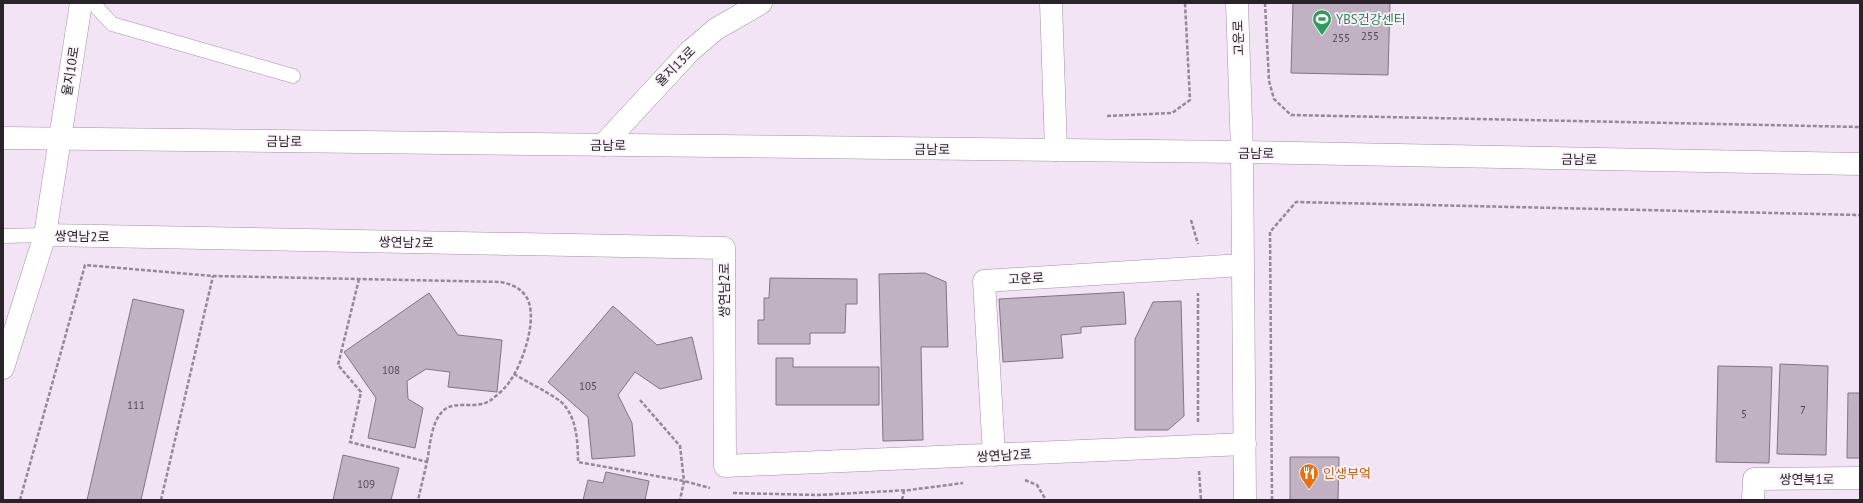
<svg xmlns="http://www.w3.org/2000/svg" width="1863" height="503" viewBox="0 0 1863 503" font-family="'PT Sans','Noto Sans KR',sans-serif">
<rect width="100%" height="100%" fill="#f2e3f5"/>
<path fill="#c0b2c3" stroke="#827484" d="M 1293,3 L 1390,3 L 1388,75 L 1291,73 Z
M 925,273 L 946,282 L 948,347 L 921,347 L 923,440 L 883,441 L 879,274 Z
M 770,278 L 857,279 L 857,304 L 846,304 L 845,333 L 810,333 L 810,344 L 758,344 L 758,320 L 764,320 L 764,298 L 769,298 Z
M 1124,292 L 1126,324 L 1081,327 L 1081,333 L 1061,335 L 1063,358 L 1003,362 L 999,299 Z
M 429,293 L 458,335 L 502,340 L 497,392 L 448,387 L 450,372 L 426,369 L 407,381 L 408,399 L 423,408 L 415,448 L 368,438 L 376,398 L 344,352 Z
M 133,299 L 184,310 L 141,500 L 87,500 Z
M 1181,301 L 1184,416 L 1168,430 L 1135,430 L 1135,339 L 1153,302 Z
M 613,306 L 657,345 L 692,337 L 702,379 L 660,389 L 635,372 L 618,395 L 632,423 L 635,456 L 592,459 L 588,417 L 548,382 Z
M 776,358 L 793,358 L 793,367 L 879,367 L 879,405 L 776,405 Z
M 1780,364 L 1828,366 L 1826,455 L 1777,454 Z
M 1718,366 L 1772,367 L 1769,463 L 1716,462 Z
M 1848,393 L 1860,393 L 1860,458 L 1847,458 Z
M 343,455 L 399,468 L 391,500 L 333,500 Z
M 1290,457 L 1339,457 L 1338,500 L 1290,500 Z
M 606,472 L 649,481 L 645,500 L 583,500 L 588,480 L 603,483 Z"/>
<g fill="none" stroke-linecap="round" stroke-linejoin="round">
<g stroke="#a193a3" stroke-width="15">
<path id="service" d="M 93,3 L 112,24 L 293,76
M 3,236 L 45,235"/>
</g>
<g stroke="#a193a3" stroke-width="23">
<path id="minor" d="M 1051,3 L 1056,150
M 603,145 L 689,52 L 716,29 L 761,3
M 45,235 L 724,248 L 725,466 L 1245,444
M 3,368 L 45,235 L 81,3
M 994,455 L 984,281 L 1242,265
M 1753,500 L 1754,479 L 1860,478"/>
</g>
<g stroke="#a193a3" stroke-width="23">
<path id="tertiary" d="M 1237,3 L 1242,152 L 1245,500
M 3,138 L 1242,152 L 1860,164"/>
</g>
<path stroke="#938995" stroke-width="2.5" stroke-dasharray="4 2" stroke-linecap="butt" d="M 1265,3 L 1269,81 L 1274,99 L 1291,115 L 1860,127
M 1107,116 L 1172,113 L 1190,100 L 1185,3
M 1191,220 L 1198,244
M 359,279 L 338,365 L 361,392 L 350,442 L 427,462 L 418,500
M 514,374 C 529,383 546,391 560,401 C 577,415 578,443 578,462 L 684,481 L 710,488
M 640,400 L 680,446 L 684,481 L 680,500
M 1198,422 L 1198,293
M 1199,471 L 1201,500
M 1025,480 L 1037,485 L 1046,500
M 733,493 L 818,495 L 910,490 L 963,483
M 20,500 L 85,265 L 213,276 L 501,282 C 510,284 519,287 525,295 C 540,314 523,363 510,381 C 506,388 497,395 491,400 C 477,410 455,400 444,410 C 431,421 430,446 427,462
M 161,500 L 213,276
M 902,500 L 904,491
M 1272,500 L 1270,232 L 1296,202 L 1860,215"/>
<use href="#service" stroke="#fff" stroke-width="14"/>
<use href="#minor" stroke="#fff" stroke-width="22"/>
<use href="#tertiary" stroke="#fff" stroke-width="22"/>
</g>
<defs>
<g id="stadium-pin" transform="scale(1)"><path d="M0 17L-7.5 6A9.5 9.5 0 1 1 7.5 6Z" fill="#2e9e5b" stroke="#fcf3fd"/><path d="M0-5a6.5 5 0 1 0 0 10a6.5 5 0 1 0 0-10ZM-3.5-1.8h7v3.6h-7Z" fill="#fff"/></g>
<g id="restaurant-pin" transform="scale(1)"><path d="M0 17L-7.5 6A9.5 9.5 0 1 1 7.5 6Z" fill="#e8710a" stroke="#fcf3fd"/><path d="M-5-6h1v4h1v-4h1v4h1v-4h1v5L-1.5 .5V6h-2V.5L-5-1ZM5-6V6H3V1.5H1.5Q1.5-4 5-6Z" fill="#fff"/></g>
</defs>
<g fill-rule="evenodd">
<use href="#stadium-pin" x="1322" y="19"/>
<use href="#restaurant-pin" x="1309" y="473"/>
</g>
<g text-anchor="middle" stroke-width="3.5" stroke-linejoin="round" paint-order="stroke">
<g font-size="11" fill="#4f4850">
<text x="1370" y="40">255</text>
<text x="1341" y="42">255</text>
<text x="391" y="374">108</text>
<text x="588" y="390">105</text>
<text x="136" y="409">111</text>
<text x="1803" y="414">7</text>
<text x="1744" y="418">5</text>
<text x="366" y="488">109</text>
</g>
<g font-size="13" fill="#27864d" stroke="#fcf3fd" text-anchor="start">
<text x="1336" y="24">YBS건강센터</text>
</g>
<g font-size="13" fill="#29242a" stroke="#fcf3fd">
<text transform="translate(1238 38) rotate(-92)" y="5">고운로</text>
<text transform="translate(675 66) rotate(-45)" y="5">율지13로</text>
<text transform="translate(70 71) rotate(-81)" y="5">율지10로</text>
<text transform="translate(284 141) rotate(1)" y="5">금남로</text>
<text transform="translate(608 145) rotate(1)" y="5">금남로</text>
<text transform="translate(932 149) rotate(1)" y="5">금남로</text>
<text transform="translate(1256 153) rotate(1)" y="5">금남로</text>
<text transform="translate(1579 159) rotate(1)" y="5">금남로</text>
<text transform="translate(82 236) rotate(1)" y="5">쌍연남2로</text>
<text transform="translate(406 242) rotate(1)" y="5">쌍연남2로</text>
<text transform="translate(1026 278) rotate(-3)" y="5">고운로</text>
<text transform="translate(724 290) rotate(-90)" y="5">쌍연남2로</text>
<text transform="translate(1004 455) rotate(-3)" y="5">쌍연남2로</text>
<text x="1807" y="484">쌍연북1로</text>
</g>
<g font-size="13" fill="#c56008" stroke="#fcf3fd" text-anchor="start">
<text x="1323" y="478">인생부엌</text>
</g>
</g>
<rect width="1863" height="503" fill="none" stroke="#29242a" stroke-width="8"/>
</svg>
